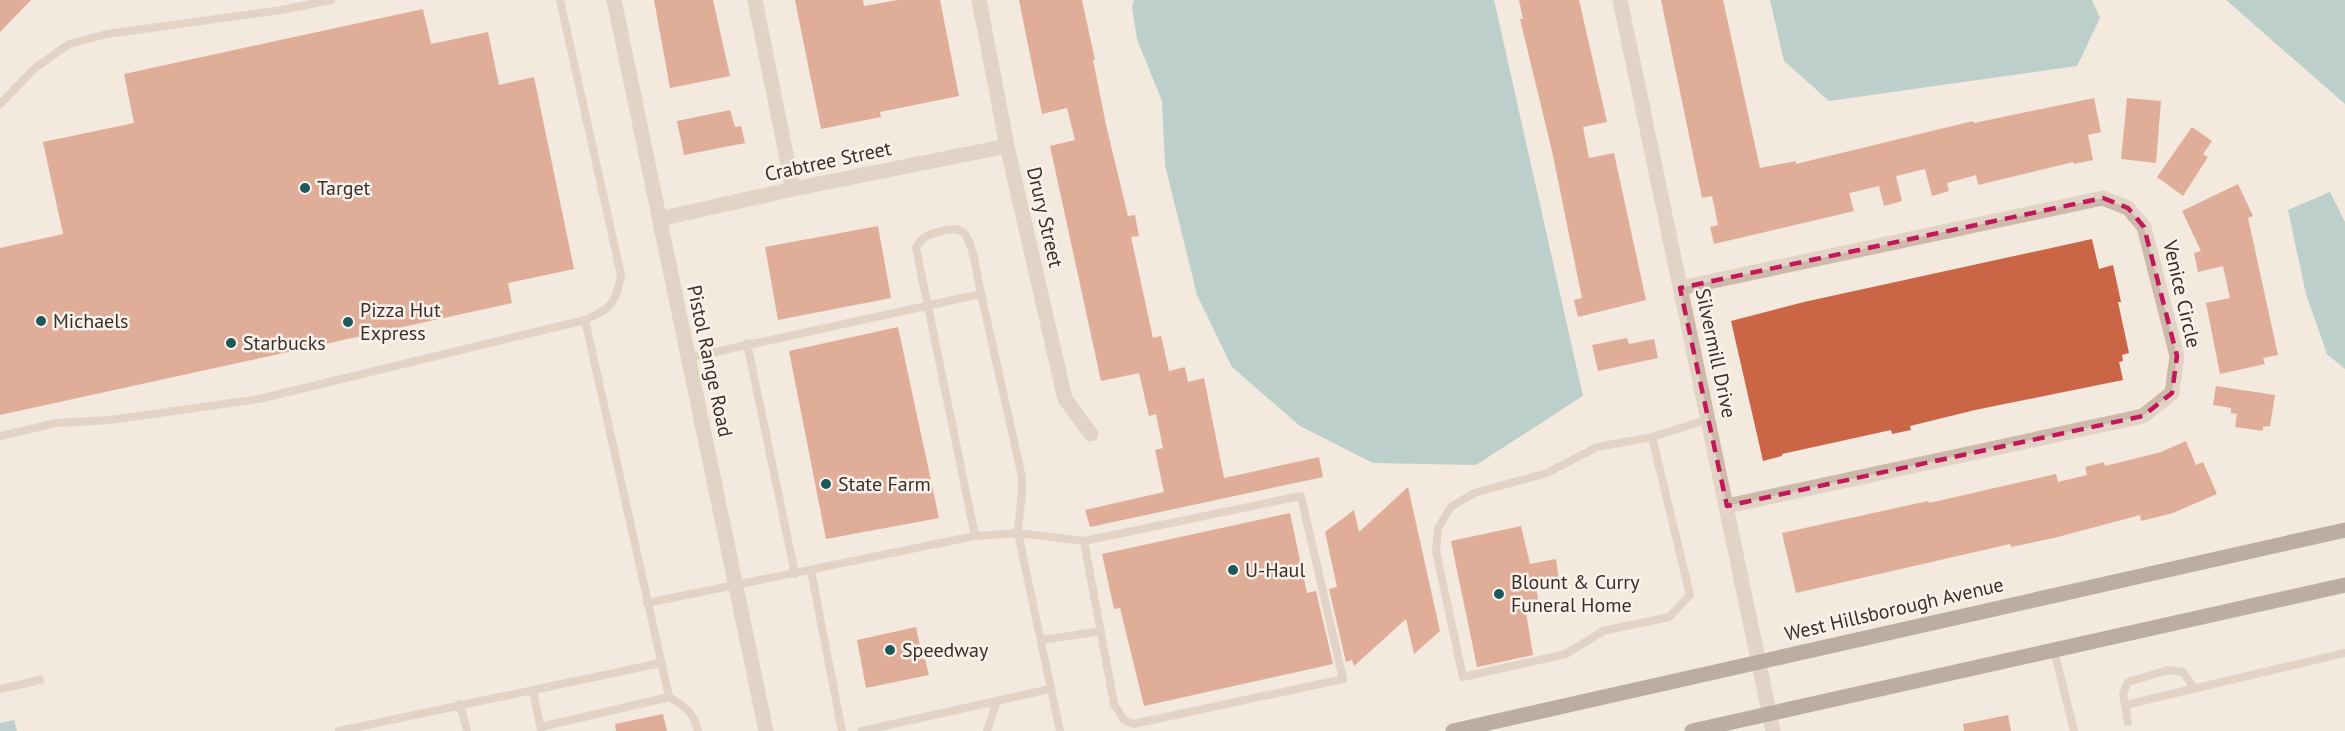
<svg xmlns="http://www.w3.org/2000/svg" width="2345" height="731" viewBox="0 0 2345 731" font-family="'PT Sans',sans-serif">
<rect width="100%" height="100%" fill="#f3e9de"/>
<path fill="#7cb0b2" d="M 1134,0 L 1494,0 L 1583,396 L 1476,465 L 1373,463 L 1300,426 L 1232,367 L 1197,295 L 1165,165 L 1162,101 L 1137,39 L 1132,7 Z
M 1770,0 L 2092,0 L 2100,18 L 2077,66 L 1829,101 L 1784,61 Z
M 2226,0 L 2345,0 L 2345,104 Z
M 2330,192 L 2345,222 L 2345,369 L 2327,354 L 2306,294 L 2288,210 Z
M 14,720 L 17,731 L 0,731 L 0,723 Z"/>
<path fill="#ca6545" d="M 0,0 L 31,0 L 0,32 Z
M 654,0 L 713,0 L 730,76 L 670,88 Z
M 795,0 L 863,0 L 864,6 L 898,0 L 940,0 L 959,96 L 880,112 L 881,117 L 821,129 Z
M 1019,0 L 1082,0 L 1095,60 L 1093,60 L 1106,125 L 1128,216 L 1135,215 L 1139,236 L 1131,237 L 1153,338 L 1161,336 L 1169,371 L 1185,367 L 1188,382 L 1204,378 L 1224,478 L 1319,457 L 1323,477 L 1090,527 L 1085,510 L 1164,492 L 1155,450 L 1163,448 L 1156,414 L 1149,416 L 1139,373 L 1101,381 L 1050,146 L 1075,140 L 1067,108 L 1042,114 Z
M 1519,0 L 1579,0 L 1607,122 L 1583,127 L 1589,158 L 1614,153 L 1646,300 L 1578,317 L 1574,300 L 1582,298 L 1552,151 L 1520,19 L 1523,19 Z
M 1661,0 L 1723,0 L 1760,168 L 1796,161 L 1796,164 L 1973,121 L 1974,123 L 2094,98 L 2101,132 L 2088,135 L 2093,160 L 2074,164 L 2073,162 L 1978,185 L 1976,175 L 1947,183 L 1949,191 L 1932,196 L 1925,169 L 1896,176 L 1902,201 L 1884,206 L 1879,186 L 1849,193 L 1854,211 L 1714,244 L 1710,227 L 1718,225 L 1712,196 L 1702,198 Z
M 423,9 L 431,44 L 488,32 L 499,85 L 534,77 L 574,269 L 508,283 L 512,303 L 0,415 L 0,248 L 63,234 L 43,142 L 134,123 L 124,74 Z
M 2127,98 L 2161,101 L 2156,163 L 2121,159 Z
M 730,110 L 735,127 L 741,126 L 745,143 L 684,155 L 677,121 Z
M 2192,127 L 2212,141 L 2203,154 L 2208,157 L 2183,196 L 2157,177 Z
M 2238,184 L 2253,216 L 2248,218 L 2278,355 L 2263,358 L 2265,364 L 2220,374 L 2206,303 L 2230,298 L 2223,266 L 2198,272 L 2194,253 L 2201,251 L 2182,211 Z
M 878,226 L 891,298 L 778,320 L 765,247 Z
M 2092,239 L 2099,269 L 2113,265 L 2121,302 L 2118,302 L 2129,353 L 2122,355 L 2123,361 L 2119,362 L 2123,380 L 1975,410 L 1910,426 L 1911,430 L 1892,434 L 1891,430 L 1782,454 L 1782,456 L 1763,461 L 1731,321 L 1804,302 Z
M 898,327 L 939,518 L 826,539 L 789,351 Z
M 1627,338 L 1629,344 L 1654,339 L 1658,358 L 1598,371 L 1592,345 Z
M 2216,386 L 2275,395 L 2270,426 L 2263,427 L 2263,431 L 2235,427 L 2237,414 L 2231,413 L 2231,408 L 2213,405 Z
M 2186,441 L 2196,465 L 2203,462 L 2217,494 L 2173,513 L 2141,521 L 2140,515 L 2054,538 L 2011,547 L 2010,544 L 1796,593 L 1782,533 L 1928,501 L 1929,503 L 2056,474 L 2058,482 L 2087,475 L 2085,467 L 2104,462 L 2105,466 L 2161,452 Z
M 1408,487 L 1440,631 L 1414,654 L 1406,619 L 1354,666 L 1352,660 L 1346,662 L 1329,589 L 1337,587 L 1325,532 L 1354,510 L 1359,532 Z
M 1290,513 L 1307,593 L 1316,591 L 1333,664 L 1144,706 L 1120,608 L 1114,609 L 1102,554 Z
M 1521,526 L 1530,564 L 1556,559 L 1559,580 L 1535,584 L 1539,603 L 1525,606 L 1533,655 L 1477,667 L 1451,541 Z
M 916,627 L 923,660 L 925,659 L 929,675 L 866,688 L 857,640 Z
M 663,714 L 667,731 L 616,731 L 615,724 Z
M 2008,715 L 2011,731 L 1964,731 L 1963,724 Z"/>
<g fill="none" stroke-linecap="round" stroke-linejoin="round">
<path stroke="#ccb9a9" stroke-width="8" d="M 0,104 L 35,68 L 69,44 L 107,34 L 281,10 L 331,0
M 585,320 L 669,697 C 685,706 694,713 698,731
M 747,343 L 795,574
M 688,358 L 981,294 L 1022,477 C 1023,496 1019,514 1018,533 L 1084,541 L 1301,496 L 1343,679 L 1133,724 L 1124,720 L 1114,704 L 1084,541
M 0,436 L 56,423 L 110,420 L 259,399 L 585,320 C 611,309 616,303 621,275 L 560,0
M 1652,437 L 1690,595 L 1669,617 L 1603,631 L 1566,654 L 1463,677 L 1436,551 L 1438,528 L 1451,507 L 1474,493 L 1547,473 L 1597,447 L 1652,437 L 1709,419
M 975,536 L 916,248 C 921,238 926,235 938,232 C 945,230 954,227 961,231 C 973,236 978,281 981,294
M 811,571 L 842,731
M 647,603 L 975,536 L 1018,533 L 1060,731
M 1042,640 L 1101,631
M 2054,650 L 2074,731
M 0,689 L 40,680
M 533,690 L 541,731
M 460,704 L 467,731
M 2125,705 L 2123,693 L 2128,682 L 2168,670 L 2183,672 L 2194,688
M 2128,722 L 2125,705 L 2345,653
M 541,727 L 669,697
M 339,731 L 661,663
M 862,731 L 997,701
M 987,731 L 997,701 L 1050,689"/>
<path stroke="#ccb9a9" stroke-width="15" d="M 614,0 L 766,731
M 755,0 L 793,189
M 979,0 L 1007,146 L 1065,399 L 1091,434
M 1620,0 L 1773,731
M 659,219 L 793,189 L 1007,146
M 1680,288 L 2103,198 L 2128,208 L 2144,227 L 2177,356 L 2172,393 L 2143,416 L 1727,506"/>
<path stroke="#7b655a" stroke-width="15" d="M 1453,731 L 2345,530
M 1692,731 L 2345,585"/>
</g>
<path d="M0 0H2345V731H0ZM 2103,198 L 2128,208 L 2144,227 L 2177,356 L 2172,393 L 2143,416 L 1727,506 L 1680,288 Z" fill="#f3e9de" fill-opacity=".55" fill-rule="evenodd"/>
<path fill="none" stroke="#c2185b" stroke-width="4.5" stroke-dasharray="12 8" stroke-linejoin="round" d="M 2103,198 L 2128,208 L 2144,227 L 2177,356 L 2172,393 L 2143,416 L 1727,506 L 1680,288 Z"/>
<g fill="#1d595c" stroke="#fbf3eb" stroke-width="2">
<circle cx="305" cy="188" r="6"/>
<circle cx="41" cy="321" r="6"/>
<circle cx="348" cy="322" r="6"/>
<circle cx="231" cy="343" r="6"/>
<circle cx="826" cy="484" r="6"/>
<circle cx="1233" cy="570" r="6"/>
<circle cx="1499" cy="594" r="6"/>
<circle cx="890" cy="650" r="6"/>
</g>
<g text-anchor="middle" stroke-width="5" stroke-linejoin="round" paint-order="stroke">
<g font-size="20" fill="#392e29" stroke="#fbf3eb">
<text transform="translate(828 161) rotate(-12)" y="7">Crabtree Street</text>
<text transform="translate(1045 217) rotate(77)" y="7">Drury Street</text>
<text transform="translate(2182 294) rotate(77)" y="7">Venice Circle</text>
<text transform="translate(1716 353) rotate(78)" y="7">Silvermill Drive</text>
<text transform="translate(710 361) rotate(78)" y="7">Pistol Range Road</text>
<text transform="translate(1894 609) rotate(-13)" y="7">West Hillsborough Avenue</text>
</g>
<g font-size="20" fill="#392e29" stroke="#fbf3eb" text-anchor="start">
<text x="317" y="195">Target</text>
<text x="360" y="317">Pizza Hut<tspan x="360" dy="23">Express</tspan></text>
<text x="53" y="328">Michaels</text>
<text x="243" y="350">Starbucks</text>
<text x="838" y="491">State Farm</text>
<text x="1245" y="577">U-Haul</text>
<text x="1511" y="589">Blount &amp; Curry<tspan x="1511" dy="23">Funeral Home</tspan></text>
<text x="902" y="657">Speedway</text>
</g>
</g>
</svg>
